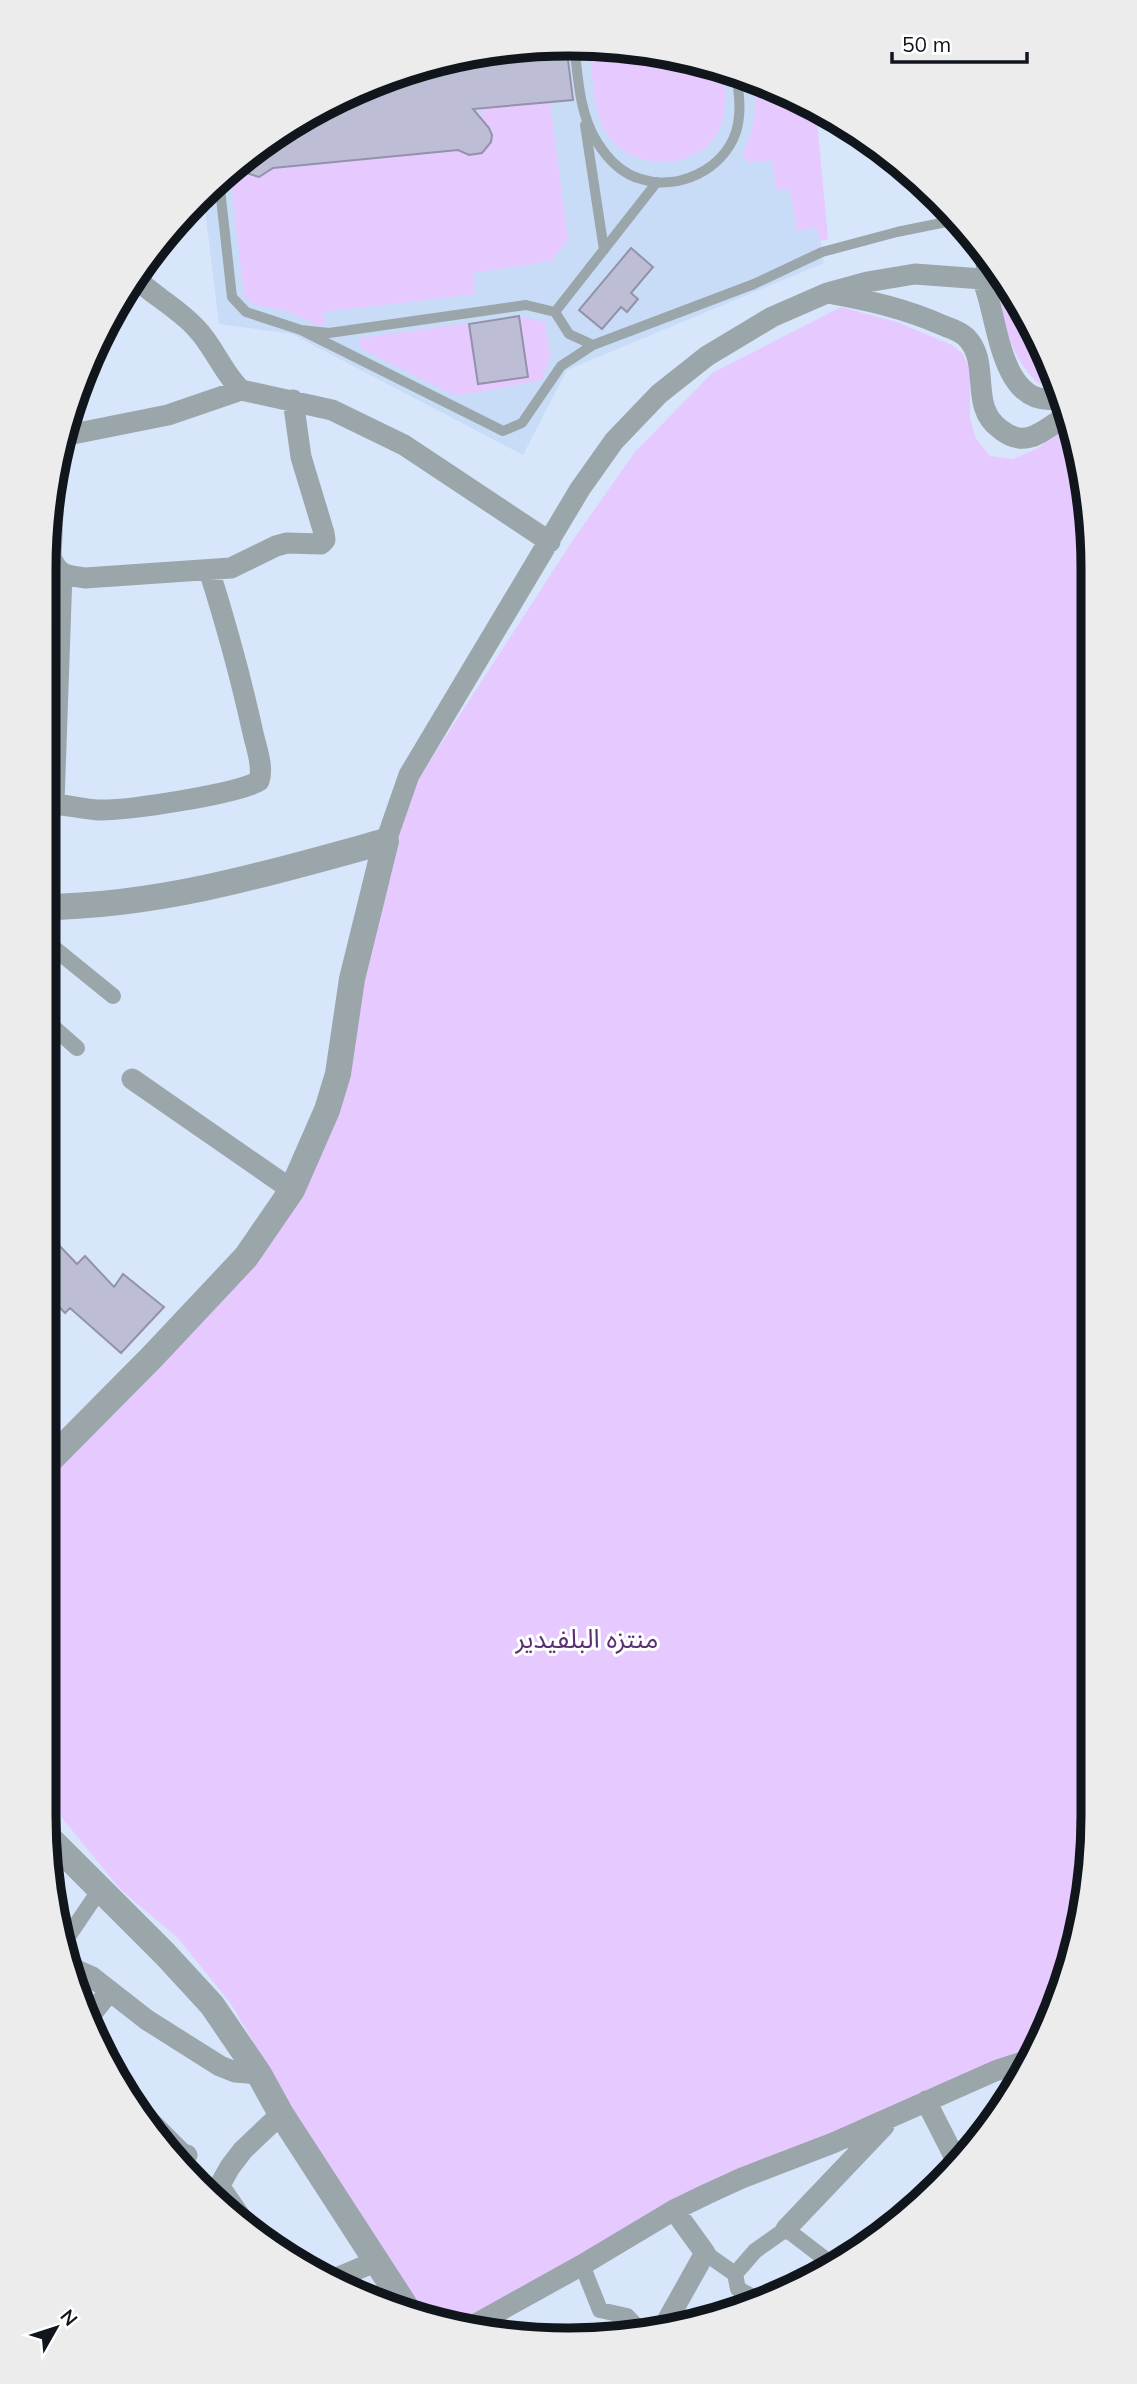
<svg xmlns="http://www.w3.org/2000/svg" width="1137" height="2384" viewBox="0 0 1137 2384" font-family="Mulish,'Noto Sans Arabic',sans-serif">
<rect width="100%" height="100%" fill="#d8e6fb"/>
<path fill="#c9dcf7" d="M 569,44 L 671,54 L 770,84 L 796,99 L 824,263 L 567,370 L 523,455 L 292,334 L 219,324 L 203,193 L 277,132 L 368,84 L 467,54 Z"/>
<path fill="#e6c9ff" d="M 589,46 L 671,54 L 723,70 C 726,92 728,123 711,142 C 681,174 621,167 602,125 C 593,104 592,69 589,46 Z
M 753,79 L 770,84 L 796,106 L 796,99 L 816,111 L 828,239 L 820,241 L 817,227 L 797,231 L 790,189 L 776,190 L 772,160 L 750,163 L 742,155 C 755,128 757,109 753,79 Z
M 550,102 L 568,240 L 551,261 L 473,273 L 475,294 L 324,312 L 325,325 L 316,325 L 288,311 L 254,305 L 244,295 L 230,171 L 240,163 L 246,173 L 259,177 L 272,168 L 460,149 C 485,164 504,138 482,121 L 481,108 Z
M 993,264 L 1053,367 L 1057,383 L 1038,383 C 1004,352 1002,306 993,264 Z
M 841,307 L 897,322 L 952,345 L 963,354 L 970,370 L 970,417 L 975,437 L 990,456 L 1013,459 L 1038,448 L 1069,425 L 1089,500 L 1093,1816 L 1083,1918 L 1053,2017 L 1040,2041 L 831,2136 L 457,2327 L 425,2315 L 317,2150 L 231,2004 L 178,1938 L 121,1890 L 44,1796 L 44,1474 L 293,1196 L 408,782 L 430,761 L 573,540 L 635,452 L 712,373 Z
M 519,316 L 545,322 L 550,357 L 542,380 L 456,396 L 360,348 L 360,338 Z"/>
<path fill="#bdbed5" stroke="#9293a9" stroke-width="2" d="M 566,44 L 573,100 L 473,109 L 489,128 L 492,135 L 491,142 L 482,153 L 469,155 L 458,150 L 273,168 L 259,177 L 246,173 L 238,164 L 277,132 L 368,84 L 467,54 Z
M 631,248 L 653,267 L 631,293 L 638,299 L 627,312 L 621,307 L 602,329 L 579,310 Z
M 519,316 L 528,377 L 478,384 L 469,324 Z
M 52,1238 L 77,1264 L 85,1256 L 114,1287 L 123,1274 L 164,1307 L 121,1353 L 70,1308 L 65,1313 L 47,1294 L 54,1288 L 44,1278 L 44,1245 Z"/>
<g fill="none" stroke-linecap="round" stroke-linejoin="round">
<path stroke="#9ba6ab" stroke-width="10" d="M 574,44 C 578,77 579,113 597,142 C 607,158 622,174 641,179 C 678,191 723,170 736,132 C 742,113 739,92 736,74
M 585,125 L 604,250
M 219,180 L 232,297 L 246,312 L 301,330 L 329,333 L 526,305 L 555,312 L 569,334 L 593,345
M 974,239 L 979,246 L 982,279
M 555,312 L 657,182
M 301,330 L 503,431 L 522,423 L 561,366 L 593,345 L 754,284 L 822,252 L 897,232 L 956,220"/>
<path stroke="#9ba6ab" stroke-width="16" d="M 44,940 L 113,996
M 44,1019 L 77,1048
M 65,1941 L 101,1888
M 114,2063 L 115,2066
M 127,2088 L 152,2120 L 187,2155
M 705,2253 L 735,2274 L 738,2289 L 757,2299
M 582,2265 L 600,2310 L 627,2316 L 644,2334
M 735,2274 L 755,2251 L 786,2229 L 829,2262 L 827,2267"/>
<path stroke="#9ba6ab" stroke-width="21" d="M 133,276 C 152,295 178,308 196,328 C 214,346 222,372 241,390 L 332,410 L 404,445 L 550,542
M 833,294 C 871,301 906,309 942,325 C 950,328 960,331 966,337 C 992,363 968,406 1000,429 C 1026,450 1042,431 1066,416
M 63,436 L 168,415 L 241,390
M 55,467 L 51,557 C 59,576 66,575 85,578 L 231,568 L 276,546 L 287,543 L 321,544 L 325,540 L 324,533 L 301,457 L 293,400
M 54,803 L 62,573
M 44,804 C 62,803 80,809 98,810 C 126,811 237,794 259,781 C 264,767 256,747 253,733 C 241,678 226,624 209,570
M 386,841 L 409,775 L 580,489 L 614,441 L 659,394 L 707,356 L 772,317 L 827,293 L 867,282 L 915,274 L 982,279 C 999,316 998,412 1061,398
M 132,1079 L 292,1190
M 69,1967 L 92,1977 L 147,2020 L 220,2066 L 235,2072 L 259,2074
M 89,2017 L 110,1991
M 926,2101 L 958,2164
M 180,2165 L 187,2155
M 220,2187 L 249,2229
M 212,2199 L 230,2167 L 243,2150 L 281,2114
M 786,2229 L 884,2126
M 332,2280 L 377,2261
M 663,2328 L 705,2253 L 674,2210
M 465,2330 L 582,2265 L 674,2210 L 707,2194 L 742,2178 L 833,2143 L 995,2071 L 1031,2059"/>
<path stroke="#9ba6ab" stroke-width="26" d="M 44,1466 L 152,1357 L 246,1257 L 292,1190 L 327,1110 L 338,1074 L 352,979 L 386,841 C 274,872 161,906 44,907
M 47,1836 L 165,1954 L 212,2005 L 259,2074 L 281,2114 L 406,2307"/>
</g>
<g text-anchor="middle" stroke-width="6" stroke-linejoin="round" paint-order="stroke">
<g font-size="26" fill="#573172" stroke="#fff">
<text x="587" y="1648">منتزه البلفيدير</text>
</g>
</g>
<path d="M0 0H1137V2384H0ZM568 56H569A512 512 0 0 1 1081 568V1816A512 512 0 0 1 569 2328H568A512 512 0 0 1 56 1816V568A512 512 0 0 1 568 56Z" fill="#ececed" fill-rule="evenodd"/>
<path fill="none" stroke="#11161d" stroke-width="9" d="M568 56H569A512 512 0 0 1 1081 568V1816A512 512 0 0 1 569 2328H568A512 512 0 0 1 56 1816V568A512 512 0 0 1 568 56Z"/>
<g transform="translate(56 2328) rotate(51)" stroke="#ffffff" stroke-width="5" paint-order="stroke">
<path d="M0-5L12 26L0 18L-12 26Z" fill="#11161d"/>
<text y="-10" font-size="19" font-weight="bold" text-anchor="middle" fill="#11161d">N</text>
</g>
<path d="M892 52v10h135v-10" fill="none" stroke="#11161d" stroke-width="3.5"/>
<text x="902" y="52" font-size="21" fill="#11161d" stroke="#ffffff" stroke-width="5" paint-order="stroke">50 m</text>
</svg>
